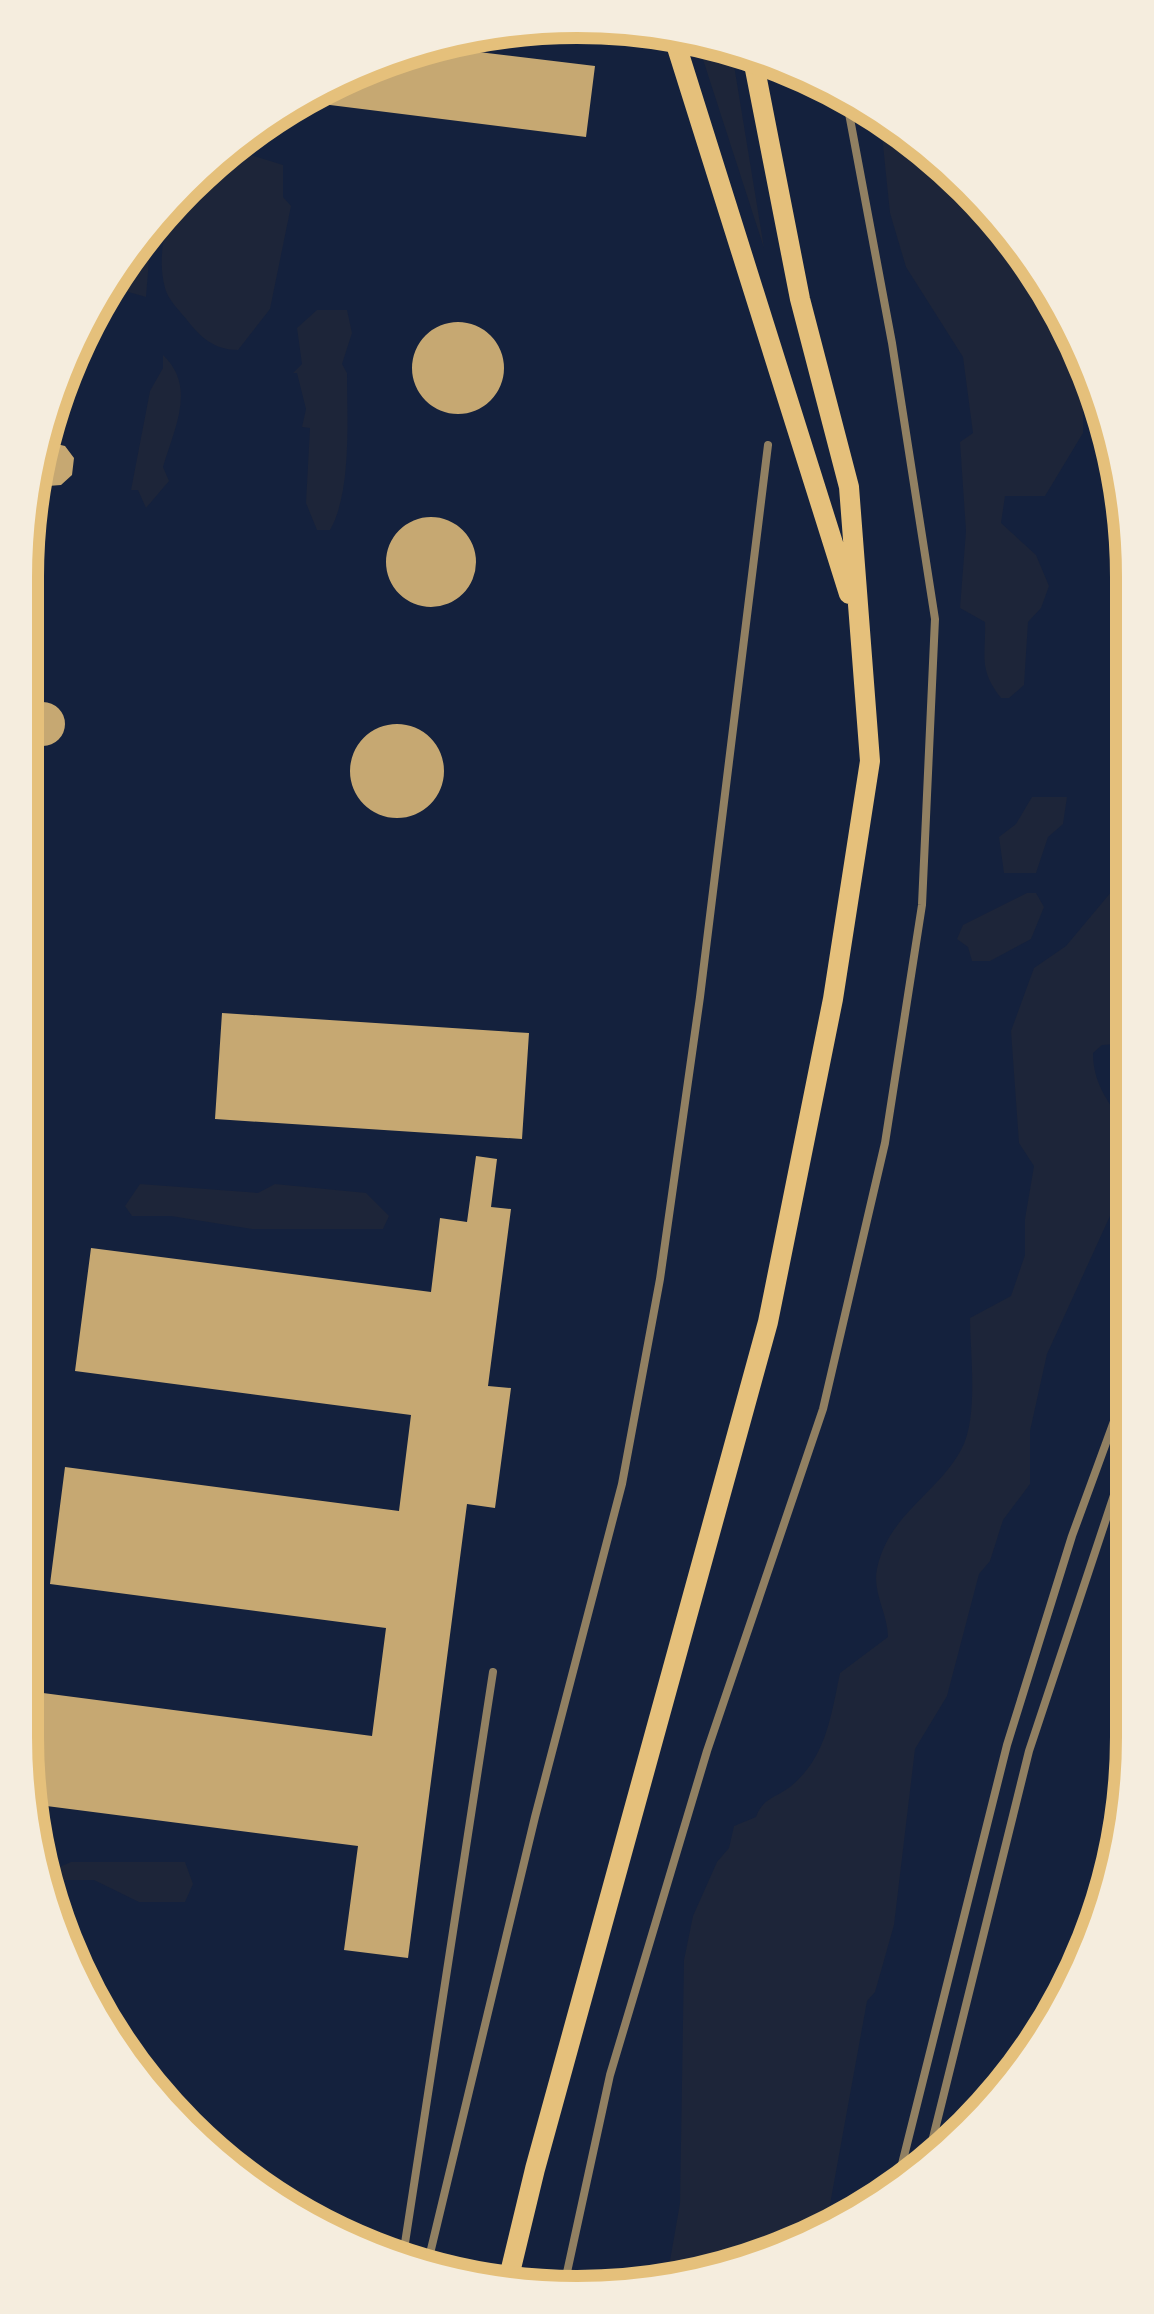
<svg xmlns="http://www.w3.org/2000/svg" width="1154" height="2314" viewBox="0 0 1154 2314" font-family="Overpass,sans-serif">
<rect width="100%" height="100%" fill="#14213d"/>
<path fill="#1d2539" d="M 698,44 L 732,53 L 764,248 Z
M 880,116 L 944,158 L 1019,238 L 1073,331 L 1073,366 L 1083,402 L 1083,433 L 1045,496 L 1005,496 L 1001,523 L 1036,555 L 1049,586 L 1041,608 L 1028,622 L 1024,685 L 1009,698 L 1001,698 C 978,669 986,656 985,622 L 960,608 L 966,531 L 960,442 L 973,433 L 963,357 L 906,267 L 890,213 Z
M 228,148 L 283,165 L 283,197 L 291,206 L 270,309 L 238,350 C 215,350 201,338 187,320 C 180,311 168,300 165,288 C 151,235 183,174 228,148 Z
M 151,235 L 146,297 L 111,287 Z
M 317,310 L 347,310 L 352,333 L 342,364 L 347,373 C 347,417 352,492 330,530 L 317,530 L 306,503 L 310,428 L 302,427 L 306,409 L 297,373 L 293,373 L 302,364 L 297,328 Z
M 163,355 C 197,387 174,429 163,467 L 169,481 L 146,508 L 138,490 L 131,490 L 150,391 L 163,368 Z
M 1032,797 L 1067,797 L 1063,824 L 1048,837 L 1036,873 L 1004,873 L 999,837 L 1016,824 Z
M 1130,880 L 1131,1043 L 1102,1045 L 1093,1053 C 1093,1091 1116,1107 1130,1139 C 1133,1147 1131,1161 1131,1170 L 1047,1354 L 1030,1431 L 1030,1484 L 1003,1520 L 990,1561 L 979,1574 L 947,1696 L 915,1749 L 894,1925 L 875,1992 L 867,2001 L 827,2221 L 815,2239 L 666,2284 L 680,2203 L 684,1960 L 693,1916 L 717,1862 L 729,1848 L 734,1826 L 756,1817 C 763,1798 775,1798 790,1787 C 826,1758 831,1716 840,1673 L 888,1637 C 888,1614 872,1592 877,1569 C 888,1515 937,1494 961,1450 C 979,1418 970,1353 970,1318 L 1011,1296 L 1025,1255 L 1025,1219 L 1034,1166 L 1019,1143 L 1011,1031 L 1034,968 L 1066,946 L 1112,891 Z
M 1027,893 L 1036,893 L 1044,907 L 1031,939 L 990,961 L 972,961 L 968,947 L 957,939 L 963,925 Z
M 140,1184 L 258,1193 L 275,1184 L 366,1193 L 389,1216 L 383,1229 L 252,1229 L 171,1216 L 132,1216 L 125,1206 Z
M 71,1862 L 185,1862 L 193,1884 L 185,1902 L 139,1902 L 94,1880 L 44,1880 L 43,1874 Z"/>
<path fill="#c6a872" d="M 428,46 L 595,66 L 586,137 L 306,102 L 397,50 Z
M412 368a46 46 0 1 1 92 0a46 46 0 1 1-92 0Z
M 48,442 L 65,446 L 74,458 L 72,475 L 61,485 L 48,486 L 37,480 Z
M386 562a45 45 0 1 1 90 0a45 45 0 1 1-90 0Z
M21 724a22 22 0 1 1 44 0a22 22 0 1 1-44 0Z
M350 771a47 47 0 1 1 94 0a47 47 0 1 1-94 0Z
M 222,1013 L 529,1033 L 522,1139 L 215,1119 Z
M 476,1156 L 497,1159 L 491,1207 L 511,1209 L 488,1386 L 511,1388 L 495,1508 L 467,1504 L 408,1958 L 344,1950 L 358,1846 L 31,1804 L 29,1793 L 43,1693 L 372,1736 L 386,1628 L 50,1584 L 65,1467 L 399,1511 L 411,1415 L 75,1371 L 91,1248 L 431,1292 L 440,1218 L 467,1222 Z"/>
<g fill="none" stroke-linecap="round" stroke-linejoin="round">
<path stroke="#b1986c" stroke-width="8" d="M 20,1231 L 31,1140"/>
<path stroke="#e5c07b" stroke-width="20" d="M 674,38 L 849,594
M 507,2285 L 535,2169 L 768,1322 L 833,999 L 870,761 L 849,487 L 800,299 L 753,59"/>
<path stroke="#918062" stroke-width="8" d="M 927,2162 L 1029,1751 L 1132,1441
M 897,2184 L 1007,1745 L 1072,1536 L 1132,1372
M 403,2256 L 493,1672
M 427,2266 L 535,1817 L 622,1484 L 660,1279 L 700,997 L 768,445
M 564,2286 L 610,2075 L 707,1751 L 823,1409 L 885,1143 L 922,905 L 935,619 L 892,343 L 845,92"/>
</g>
<path d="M0 0H1154V2314H0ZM577 38H577A539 539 0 0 1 1116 577V1737A539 539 0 0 1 577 2276H577A539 539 0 0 1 38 1737V577A539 539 0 0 1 577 38Z" fill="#f5edde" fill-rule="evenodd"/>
<path fill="none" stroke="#e5c07b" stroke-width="12" d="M577 38H577A539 539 0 0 1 1116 577V1737A539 539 0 0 1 577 2276H577A539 539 0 0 1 38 1737V577A539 539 0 0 1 577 38Z"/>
</svg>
